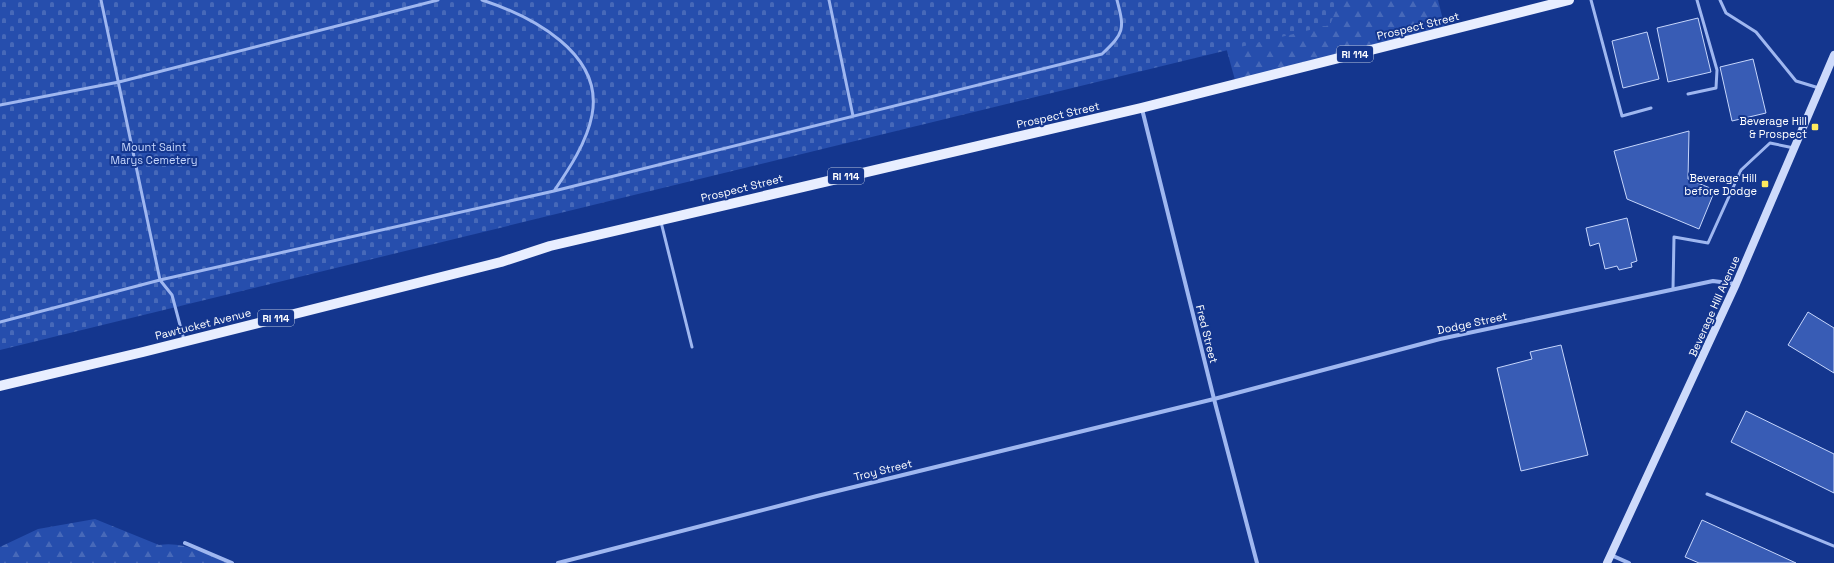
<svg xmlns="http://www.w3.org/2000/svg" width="1834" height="563" viewBox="0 0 1834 563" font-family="'Space Grotesk',sans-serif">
<defs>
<pattern id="forest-firs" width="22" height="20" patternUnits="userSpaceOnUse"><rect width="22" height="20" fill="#264ead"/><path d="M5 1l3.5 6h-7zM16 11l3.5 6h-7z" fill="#4769b9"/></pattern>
<pattern id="cemetery-stones" width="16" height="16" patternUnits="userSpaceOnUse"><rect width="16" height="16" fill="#264ead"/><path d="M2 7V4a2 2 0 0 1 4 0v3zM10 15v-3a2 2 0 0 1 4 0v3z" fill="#4769b9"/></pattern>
</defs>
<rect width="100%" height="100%" fill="#14368e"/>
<path fill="url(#forest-firs)" d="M 1213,0 L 1438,0 L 1445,28 L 1235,80 Z
M 95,519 L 159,545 C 184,541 205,554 228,563 L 0,563 L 0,547 L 2,546 L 38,529 Z"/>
<path fill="url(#cemetery-stones)" d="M 0,0 L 1340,0 L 1330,25 L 0,350 Z"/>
<path fill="#385cb5" stroke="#c6d6fc" d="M 1698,18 L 1711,72 L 1668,82 L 1657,28 Z
M 1647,32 L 1659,79 L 1623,88 L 1612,41 Z
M 1753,59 L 1766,113 L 1732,121 L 1720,67 Z
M 1689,131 L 1688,179 L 1715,190 L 1699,229 L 1627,199 L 1614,151 Z
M 1627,218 L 1637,261 L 1631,263 L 1632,267 L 1619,270 L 1617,266 L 1605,269 L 1599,243 L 1590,246 L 1586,228 Z
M 1808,312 L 1834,328 L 1834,373 L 1788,345 Z
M 1561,345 L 1588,455 L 1521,471 L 1497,368 L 1532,359 L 1530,352 Z
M 1746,411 L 1834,454 L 1834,493 L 1731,442 Z
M 1702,520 L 1796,563 L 1699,563 L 1685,557 Z"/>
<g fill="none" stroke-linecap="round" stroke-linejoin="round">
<path stroke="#9fb7f0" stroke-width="3" d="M 101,0 L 160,280 L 172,295 L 184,340
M 482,0 C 531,16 604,53 592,115 C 587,142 569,169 554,191
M 829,0 L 853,116
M 1591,0 L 1622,116 L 1651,108
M 1720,0 L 1726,13 L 1756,32 L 1796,81 L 1819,88
M 1688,94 L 1716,88 L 1717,70 L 1697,0
M 0,105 L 119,82 L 438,0
M 661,222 L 692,347
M 1673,289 L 1674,237 L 1708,243 L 1741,170 L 1770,143 L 1794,148
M 0,322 L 160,280 L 554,191 L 1102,54 C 1124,33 1125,30 1117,0
M 1707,494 L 1834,546"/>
<path stroke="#9fb7f0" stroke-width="4" d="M 1142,109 L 1214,399 L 1257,563
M 185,543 L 232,563
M 1611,555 L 1629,563
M 558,563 L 817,496 L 1214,399 L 1440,339 L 1713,281 L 1736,284"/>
<path stroke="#cddafb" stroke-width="8" d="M 1607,563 L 1736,284 L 1834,55"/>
<path stroke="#e8eeff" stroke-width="10" d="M 0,386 L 143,352 L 501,262 L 550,246 L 1141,108 L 1569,0"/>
</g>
<g fill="#ffea5e" stroke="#14368e" stroke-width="1.5">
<rect x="1811" y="123" width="8" height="8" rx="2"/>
<rect x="1761" y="180" width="8" height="8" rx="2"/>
</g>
<g text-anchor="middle" stroke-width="4" stroke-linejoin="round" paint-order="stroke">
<g fill="#14368e" stroke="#b8c3dd" stroke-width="1">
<rect x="1337" y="46" width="36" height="16" rx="3"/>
<rect x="828" y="168" width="36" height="16" rx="3"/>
<rect x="258" y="310" width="36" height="16" rx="3"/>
</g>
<g font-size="10" font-weight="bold" fill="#fff">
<text x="1355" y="58">RI 114</text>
<text x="846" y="180">RI 114</text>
<text x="276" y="322">RI 114</text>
</g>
<g font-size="11" fill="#fff" stroke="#14368e">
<text transform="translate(1418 26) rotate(-14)" y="4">Prospect Street</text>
<text transform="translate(1058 115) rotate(-13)" y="4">Prospect Street</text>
<text transform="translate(742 188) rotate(-14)" y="4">Prospect Street</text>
<text transform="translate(1714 306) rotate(-66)" y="4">Beverage Hill Avenue</text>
<text transform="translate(1472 323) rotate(-12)" y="4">Dodge Street</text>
<text transform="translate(203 324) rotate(-14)" y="4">Pawtucket Avenue</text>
<text transform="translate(1207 334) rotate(76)" y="4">Fred Street</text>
<text transform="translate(883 470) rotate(-14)" y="4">Troy Street</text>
</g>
<g font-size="11" fill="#fff" stroke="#14368e" text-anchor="end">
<text x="1807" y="125">Beverage Hill<tspan x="1807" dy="13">&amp; Prospect</tspan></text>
<text x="1757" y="182">Beverage Hill<tspan x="1757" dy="13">before Dodge</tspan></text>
</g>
<g font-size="11" fill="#c6d6fc" stroke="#14368e">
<text x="154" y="151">Mount Saint<tspan x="154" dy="13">Marys Cemetery</tspan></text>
</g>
</g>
</svg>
